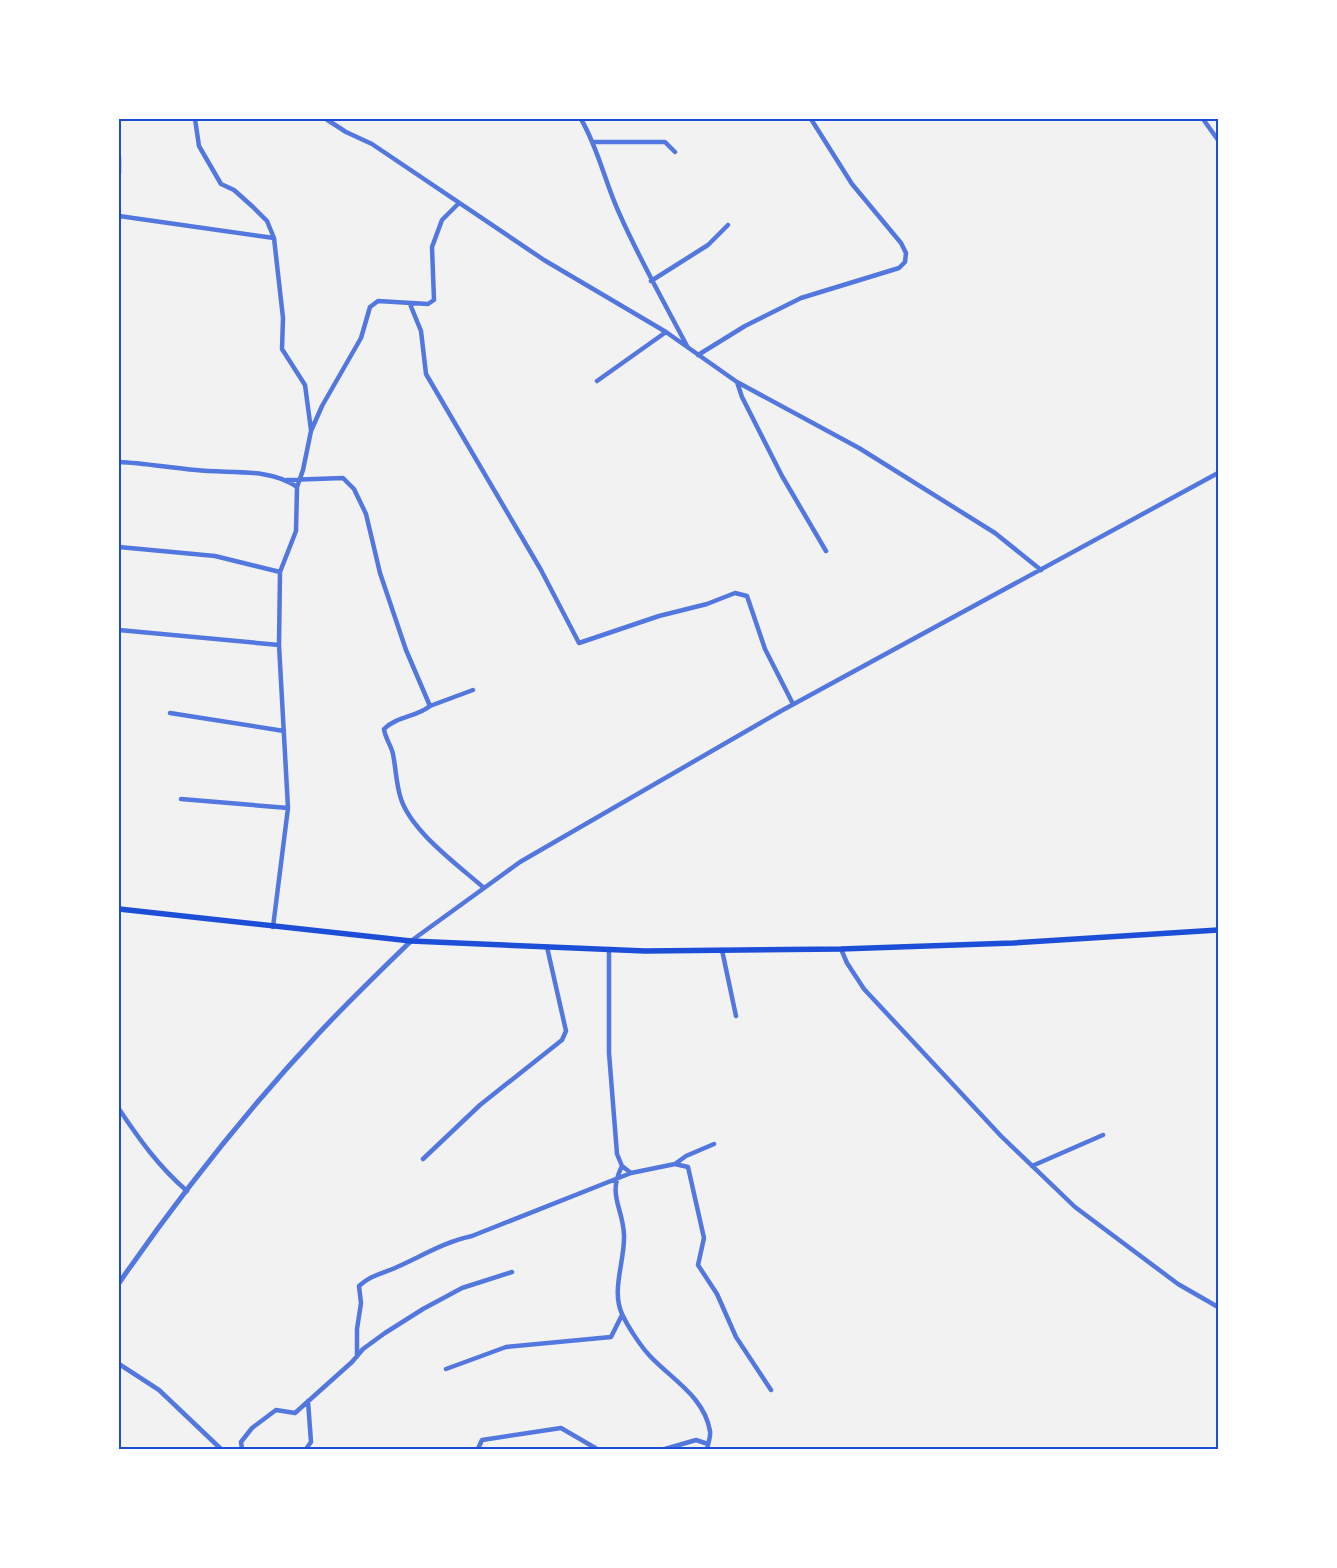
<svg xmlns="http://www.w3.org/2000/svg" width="1337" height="1568" viewBox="0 0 1337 1568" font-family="'Work Sans',sans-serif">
<rect width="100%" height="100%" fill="#f2f2f2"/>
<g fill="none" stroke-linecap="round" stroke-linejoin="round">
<path stroke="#5277de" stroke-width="4.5" d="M 195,119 L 199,146 L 221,184 L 234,190 L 253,207 L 267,221 L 274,238 L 283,318 L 282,349 L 305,385 L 311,430
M 326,119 L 346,132 L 372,144 L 544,260 L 666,332 L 737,382 L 859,448 L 995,533 L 1041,570
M 581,119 C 599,150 605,183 620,215 C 640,260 664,302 687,346
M 1203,119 L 1218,140
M 595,142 L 665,142 L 675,152
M 119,157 L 119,173
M 119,216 L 274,238
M 651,281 L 708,245 L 728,225
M 410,304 L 421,331 L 426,374 L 541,570 L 579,643 L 659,616 L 707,604 L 735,593 L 747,596 L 765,649 L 793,704
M 698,355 L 745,326 L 801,298 L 899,268 L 905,262 L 906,253 L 901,243 L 852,184 L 811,119
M 597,381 L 666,332
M 737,382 L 742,397 L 782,476 L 826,551
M 119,462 C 145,463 170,468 196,470 C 228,474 269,467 297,487
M 287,480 L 343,478 L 354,489 L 366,514 L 380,573 L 406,650 L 430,706 C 417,717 397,716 384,729 C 385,738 391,745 393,754 C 396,769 396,784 401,799 C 412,832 458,865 484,888
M 119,547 L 215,556 L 280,572
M 119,630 L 279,645
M 430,706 L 473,690
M 170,713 L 284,731
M 181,799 L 288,808
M 273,927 L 288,808 L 279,645 L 280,572 L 296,531 L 297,487 L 303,470 L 311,431 L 322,406 L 361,338 L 370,307 L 378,301 L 428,304 L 434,300 L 432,247 L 442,220 L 459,203
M 411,941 L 520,862 L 781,711 L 1218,473
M 609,949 L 609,1053 L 617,1154 L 622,1166 L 631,1173 L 675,1164 L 688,1167 L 704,1238 L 698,1265 L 717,1294 L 736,1337 L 771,1390
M 841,949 L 847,963 L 864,989 L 1001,1136 L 1075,1207 L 1178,1284 L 1218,1307
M 722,950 L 736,1016
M 119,1109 C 139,1139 159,1167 187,1191
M 423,1159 L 480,1105 L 562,1040 L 566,1031 L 547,947
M 675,1164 L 686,1156 L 714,1144
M 622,1166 C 607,1196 623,1207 624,1235 C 625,1261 611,1290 622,1314 C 628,1327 640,1345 649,1355 C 671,1379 704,1396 710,1431 C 711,1436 708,1444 707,1449
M 1032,1166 L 1103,1135
M 357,1356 L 357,1329 L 361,1303 L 359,1286 C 371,1275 382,1274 397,1267 C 422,1256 444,1242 472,1236 L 631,1173
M 119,1364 L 159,1390 L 221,1449
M 446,1369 L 506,1347 L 611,1337 L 622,1315
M 242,1449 L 241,1442 L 252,1428 L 276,1410 L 295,1413 L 352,1362 L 363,1349 L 385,1333 L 423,1309 L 462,1288 L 512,1272
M 306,1449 L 311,1442 L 308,1401
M 478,1449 L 482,1440 L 561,1428 L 597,1449
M 665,1449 L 696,1440 L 708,1444"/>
<path stroke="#5277de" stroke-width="5" d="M 119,1283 C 180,1195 247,1110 320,1032 C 349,1001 380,971 411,941"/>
<path stroke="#1d4ed8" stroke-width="5.5" d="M 119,909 L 411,941 L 645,951 L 841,949 L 1013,943 L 1218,930"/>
</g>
<rect width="1337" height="1568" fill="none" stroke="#ffffff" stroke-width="240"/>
<rect x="120" y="120" width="1097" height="1328" fill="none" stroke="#1d4ed8" stroke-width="2"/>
</svg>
